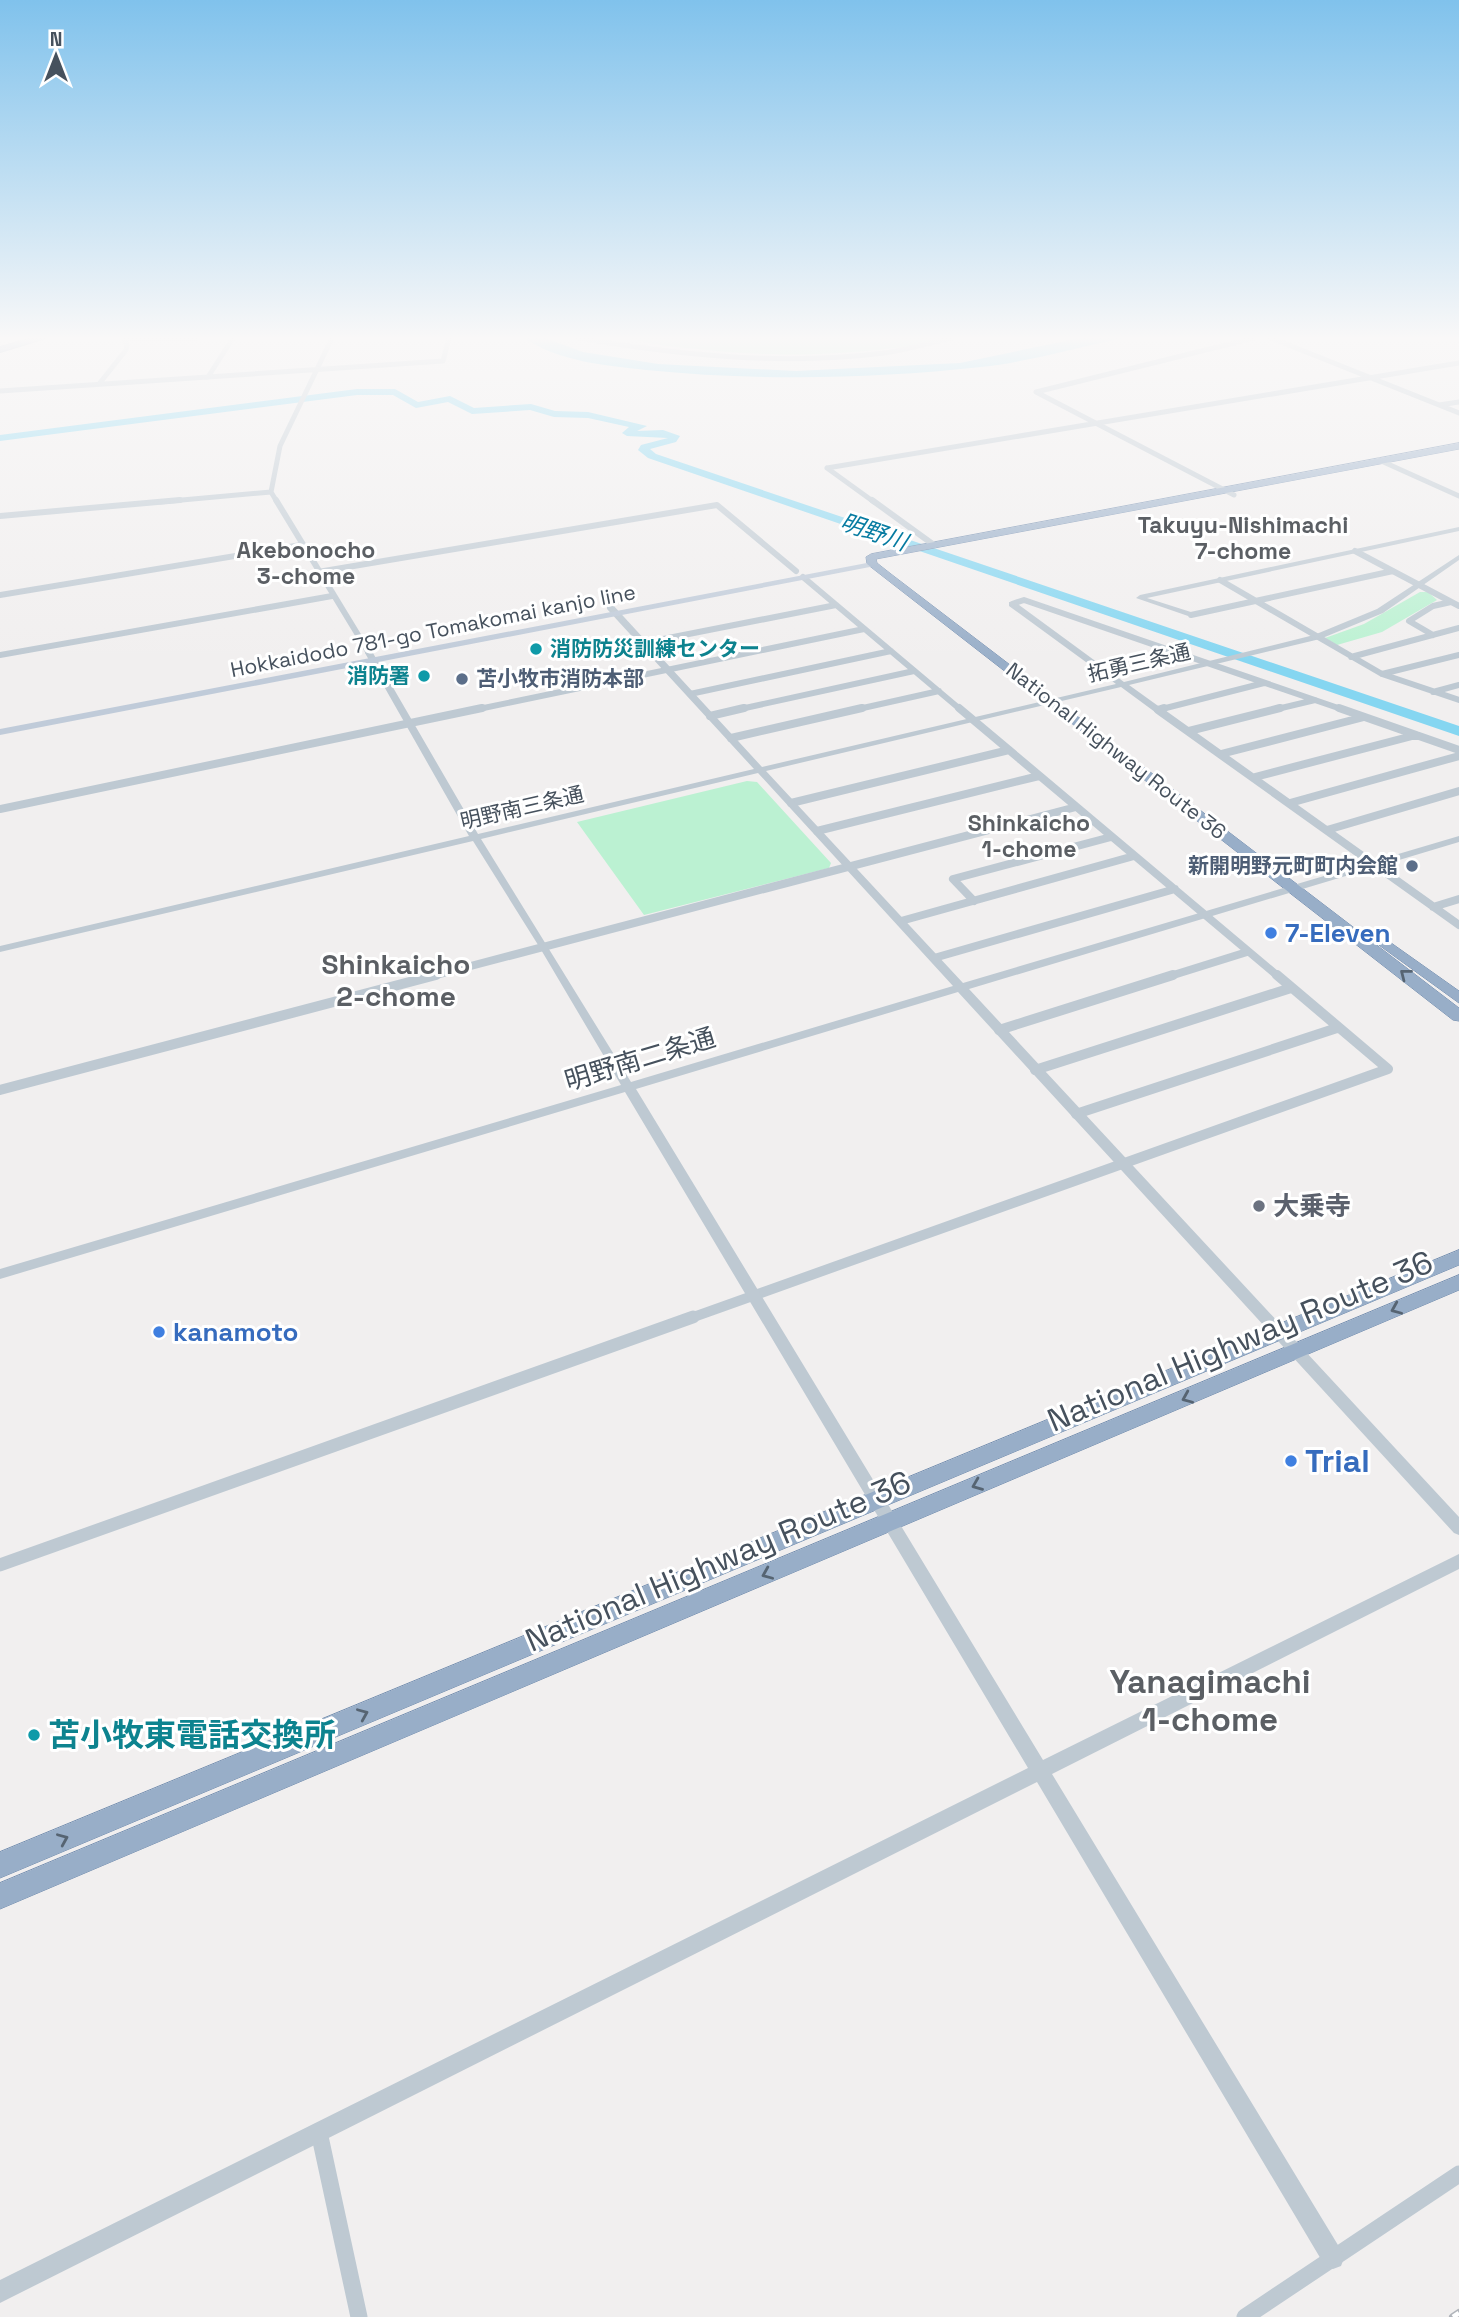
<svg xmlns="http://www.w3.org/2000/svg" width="1459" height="2317" viewBox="0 0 1459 2317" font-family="'Space Grotesk','Noto Sans JP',sans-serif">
<rect width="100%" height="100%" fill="#f1efef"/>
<path fill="#bbf1d2" d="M 629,338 L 956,338 C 871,355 784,359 698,349 C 675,347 651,345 629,338 Z
M 1420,592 L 1428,592 L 1437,600 L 1382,632 L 1337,645 L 1325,638 L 1364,624 Z
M 747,781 L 757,782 L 831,863 L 829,868 L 644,915 L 577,822 Z"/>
<path fill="#85d6f1" d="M 524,338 L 545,338 L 583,352 L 658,364 L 796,371 L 960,363 L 1080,338 L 1122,338 C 1075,348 1028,362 981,367 C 871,379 756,381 646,370 C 604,365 560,362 524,338 Z"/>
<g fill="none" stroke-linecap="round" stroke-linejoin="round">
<path fill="#85d6f1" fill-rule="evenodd" d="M 357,389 L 395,389 L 418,402 L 450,396 L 474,408 L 531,404 L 555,411 L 588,412 L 647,426 L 637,431 L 663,430 L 680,436 L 676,442 L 650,449 L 656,454 L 1459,726 L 1459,736 L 648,458 L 638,450 L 641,445 L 668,438 L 627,436 L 622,433 L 629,427 L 588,418 L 554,417 L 530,410 L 472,414 L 448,402 L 416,408 L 393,395 L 357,395 L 0,441 L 0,435 Z"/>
<g stroke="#6f8aac" stroke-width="1">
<path id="trunk" d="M 1459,443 L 1459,449 L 876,559 L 877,563 L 891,574 L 1459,1008 L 1459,1021 L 1453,1020 L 867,564 L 866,557 L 871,554 Z
M 1377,933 L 1459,991 L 1459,1003 L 1372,940 L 1370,937 Z
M 1459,1250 L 1459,1265 L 0,1878 L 0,1852 Z
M 1459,1275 L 1459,1290 L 0,1909 L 0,1883 Z"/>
</g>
<g stroke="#6f8aac" stroke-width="2">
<path id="motorway" d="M 32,338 L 46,338 L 0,352 L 0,347 Z"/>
</g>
<path stroke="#bec9d2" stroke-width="5" d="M 578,338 C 680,355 781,366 884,353 C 907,350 929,343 952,338
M 1271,338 L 1459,413
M 125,339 L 197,338
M 208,377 L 233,338
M 99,384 L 126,350 L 127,345 L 123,338
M 0,391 L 443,361 L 449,338
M 1036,392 L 1254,338
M 1036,392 L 1234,495
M 1439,405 L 1459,402
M 1379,460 L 1459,496
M 827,468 L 1459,363
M 827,468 L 874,502
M 160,502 L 271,492
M 277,502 L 271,492 L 280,446 L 332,338"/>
<path stroke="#bec9d2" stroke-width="6" d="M 276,500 L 369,653
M 872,500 L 934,545
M 0,516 L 180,500
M 1355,551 L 1459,606
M 318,572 L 717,505 L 796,571
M 803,577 L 961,710
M 1220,580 L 1382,674 L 1459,700
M 0,595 L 301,545
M 1012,604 L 1024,600 L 1344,710
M 1191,615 L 1393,571
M 1433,635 L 1409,621 L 1433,606 L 1451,602
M 643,643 L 836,605
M 0,655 L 332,596
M 1351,657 L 1459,628
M 1382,674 L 1459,655
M 1433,692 L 1459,685
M 690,694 L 891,651
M 474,710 L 864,629
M 736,710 L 914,671
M 854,710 L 939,691
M 1158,710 L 1264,683
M 1273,710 L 1315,700"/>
<path stroke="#bec9d2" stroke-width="8" d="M 959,708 L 1279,977
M 1339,708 L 1459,750
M 1158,710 L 1459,925
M 1158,710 L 1164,708
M 710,716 L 744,708
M 1189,731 L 1280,708
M 731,738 L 862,708
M 1221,754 L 1364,717
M 1255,777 L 1416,735
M 791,803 L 1009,750
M 1290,803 L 1459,756
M 0,809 L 482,708
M 1327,830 L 1459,791
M 817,831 L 1039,776
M 974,901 L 953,879 L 1111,837
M 1433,907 L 1459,899
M 901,921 L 1134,856
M 934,958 L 1175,889
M 429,977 L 1076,807
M 1167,977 L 1247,952"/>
<path stroke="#bec9d2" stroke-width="10" d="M 1277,975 L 1388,1069
M 999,1030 L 1173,975
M 1035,1070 L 1291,988
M 0,1090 L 436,975
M 1076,1114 L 1337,1028
M 688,1319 L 1388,1069"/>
<path stroke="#bec9d2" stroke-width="13" d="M 0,1565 L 693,1317"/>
<path stroke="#bec9d2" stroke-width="17" d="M 319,2132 L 359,2317
M 1245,2317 L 1459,2174"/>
<path fill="#bec9d2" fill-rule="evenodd" d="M 1459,527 L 1459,531 L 1147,598 L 1194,613 L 1195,615 L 1191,617 L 1136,598 L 1140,595 Z
M 1459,555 L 1459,560 L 1383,613 L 1320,639 L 1129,685 L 1161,708 L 1161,712 L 1155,712 L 1121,687 L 766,771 L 963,983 L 1459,836 L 1459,842 L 969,989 L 1459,1517 L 1459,1535 L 1454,1533 L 958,992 L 636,1089 L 1043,1760 L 1459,1554 L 1459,1569 L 1052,1774 L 1341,2250 L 1344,2258 L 1341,2266 L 1333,2269 L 1325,2266 L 1037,1782 L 0,2303 L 0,2280 L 1028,1768 L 625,1092 L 0,1279 L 0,1269 L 621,1085 L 540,948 L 473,841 L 0,952 L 0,946 L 469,836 L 365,653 L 366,651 L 373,653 L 478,834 L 754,769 L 607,609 L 607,605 L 613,605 L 762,767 L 1116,684 L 1009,606 L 1009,602 L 1015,602 L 1124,682 L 1314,635 L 1377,609 ZM 758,773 L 953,986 L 631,1082 L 481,839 Z"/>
<path fill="#c0cbd9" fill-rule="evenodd" d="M 872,562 L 875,562 L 875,566 L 0,735 L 0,729 Z"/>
<use href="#trunk" fill="#98aec8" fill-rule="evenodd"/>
<use href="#motorway" fill="#849fc0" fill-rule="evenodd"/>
<g stroke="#b0b4ba" stroke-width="8">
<path id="rail" d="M 1453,2317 L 1459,2313"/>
</g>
<use href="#rail" stroke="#fff" stroke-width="5" stroke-dasharray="17" stroke-linecap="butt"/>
</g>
<defs><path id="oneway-chevron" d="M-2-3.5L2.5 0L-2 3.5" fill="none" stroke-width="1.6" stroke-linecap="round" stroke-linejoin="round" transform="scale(1.75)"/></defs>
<g stroke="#566472">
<use href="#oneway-chevron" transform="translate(1405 974) rotate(-142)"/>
<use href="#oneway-chevron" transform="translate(1396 1309) rotate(157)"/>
<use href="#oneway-chevron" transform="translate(1187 1398) rotate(157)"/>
<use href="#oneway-chevron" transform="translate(977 1485) rotate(158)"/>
<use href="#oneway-chevron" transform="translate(767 1574) rotate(157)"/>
<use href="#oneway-chevron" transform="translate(363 1714) rotate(-23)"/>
<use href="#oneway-chevron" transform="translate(63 1839) rotate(-23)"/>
</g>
<linearGradient id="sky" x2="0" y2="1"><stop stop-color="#80c2ec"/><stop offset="0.51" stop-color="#f9f8f8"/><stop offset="1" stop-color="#f9f8f8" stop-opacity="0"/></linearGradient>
<rect width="1459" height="663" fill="url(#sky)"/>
<g fill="#0f9aa8" stroke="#fff" stroke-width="2.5">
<circle cx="536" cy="649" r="7"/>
<circle cx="424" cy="676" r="7"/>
<circle cx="34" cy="1735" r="7"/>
</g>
<g fill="#5c6f8a" stroke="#fff" stroke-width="2.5">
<circle cx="462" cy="679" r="7"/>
<circle cx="1412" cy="866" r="7"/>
</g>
<g fill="#3f7fe0" stroke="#fff" stroke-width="2.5">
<circle cx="1271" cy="933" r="7"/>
<circle cx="159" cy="1332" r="7"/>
<circle cx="1291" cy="1461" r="7"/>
</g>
<circle fill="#6b7280" stroke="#fff" stroke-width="2.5" cx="1259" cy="1206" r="7"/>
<g text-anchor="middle" stroke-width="6" stroke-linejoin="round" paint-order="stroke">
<g font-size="21" fill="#46515d" stroke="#fff">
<text transform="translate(433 631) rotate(-11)" y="7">Hokkaidodo 781-go Tomakomai kanjo line</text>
<text transform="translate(1139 663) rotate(-13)" y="7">拓勇三条通</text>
<text transform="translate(1116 751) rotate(38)" y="7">National Highway Route 36</text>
<text transform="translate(522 808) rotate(-13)" y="7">明野南三条通</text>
</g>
<g font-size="21" font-weight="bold" fill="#0d838f" stroke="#fff" text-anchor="start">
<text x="550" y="656">消防防災訓練センター</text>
<text x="410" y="683" text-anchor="end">消防署</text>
</g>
<g font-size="21" font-weight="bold" fill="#4e5e75" stroke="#fff" text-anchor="start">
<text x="476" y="686">苫小牧市消防本部</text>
<text x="1398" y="873" text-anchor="end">新開明野元町町内会館</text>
</g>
<g font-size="23" font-weight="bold" fill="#5b5f64" stroke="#fff">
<text x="1243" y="533">Takuyu-Nishimachi<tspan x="1243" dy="26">7-chome</tspan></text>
<text x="306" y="558">Akebonocho<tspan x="306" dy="26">3-chome</tspan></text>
<text x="1029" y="831">Shinkaicho<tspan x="1029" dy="26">1-chome</tspan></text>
</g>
<g font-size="23" font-style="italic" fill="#067ba1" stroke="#fff">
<text transform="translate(874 532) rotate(19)" y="8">明野川</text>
</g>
<g font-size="26" font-weight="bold" fill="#366cbe" stroke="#fff" text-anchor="start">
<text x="1285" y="942">7-Eleven</text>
<text x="173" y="1341">kanamoto</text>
</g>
<g font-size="26" fill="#46515d" stroke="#fff">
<text transform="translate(640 1059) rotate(-17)" y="9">明野南二条通</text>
</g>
<g font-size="26" font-weight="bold" fill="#5b616d" stroke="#fff" text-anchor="start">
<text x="1273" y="1215">大乗寺</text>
</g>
<g font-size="28" font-weight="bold" fill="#5b5f64" stroke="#fff">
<text x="396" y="974">Shinkaicho<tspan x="396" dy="32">2-chome</tspan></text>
</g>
<g font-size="32" fill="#46515d" stroke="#fff">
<text transform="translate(1240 1341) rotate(-23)" y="11">National Highway Route 36</text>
<text transform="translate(718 1561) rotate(-23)" y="11">National Highway Route 36</text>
</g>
<g font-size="32" font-weight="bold" fill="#366cbe" stroke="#fff" text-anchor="start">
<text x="1305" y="1472">Trial</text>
</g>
<g font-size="32" font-weight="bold" fill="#0d838f" stroke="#fff" text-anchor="start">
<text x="48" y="1746">苫小牧東電話交換所</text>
</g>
<g font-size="33" font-weight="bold" fill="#5b5f64" stroke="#fff">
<text x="1210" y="1693">Yanagimachi<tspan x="1210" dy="38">1-chome</tspan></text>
</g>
</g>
<g transform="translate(56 56)" stroke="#ffffff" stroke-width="5" paint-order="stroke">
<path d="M0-5L12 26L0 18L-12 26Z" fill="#46515d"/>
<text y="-10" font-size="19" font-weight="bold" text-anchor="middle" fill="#46515d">N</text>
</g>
</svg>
